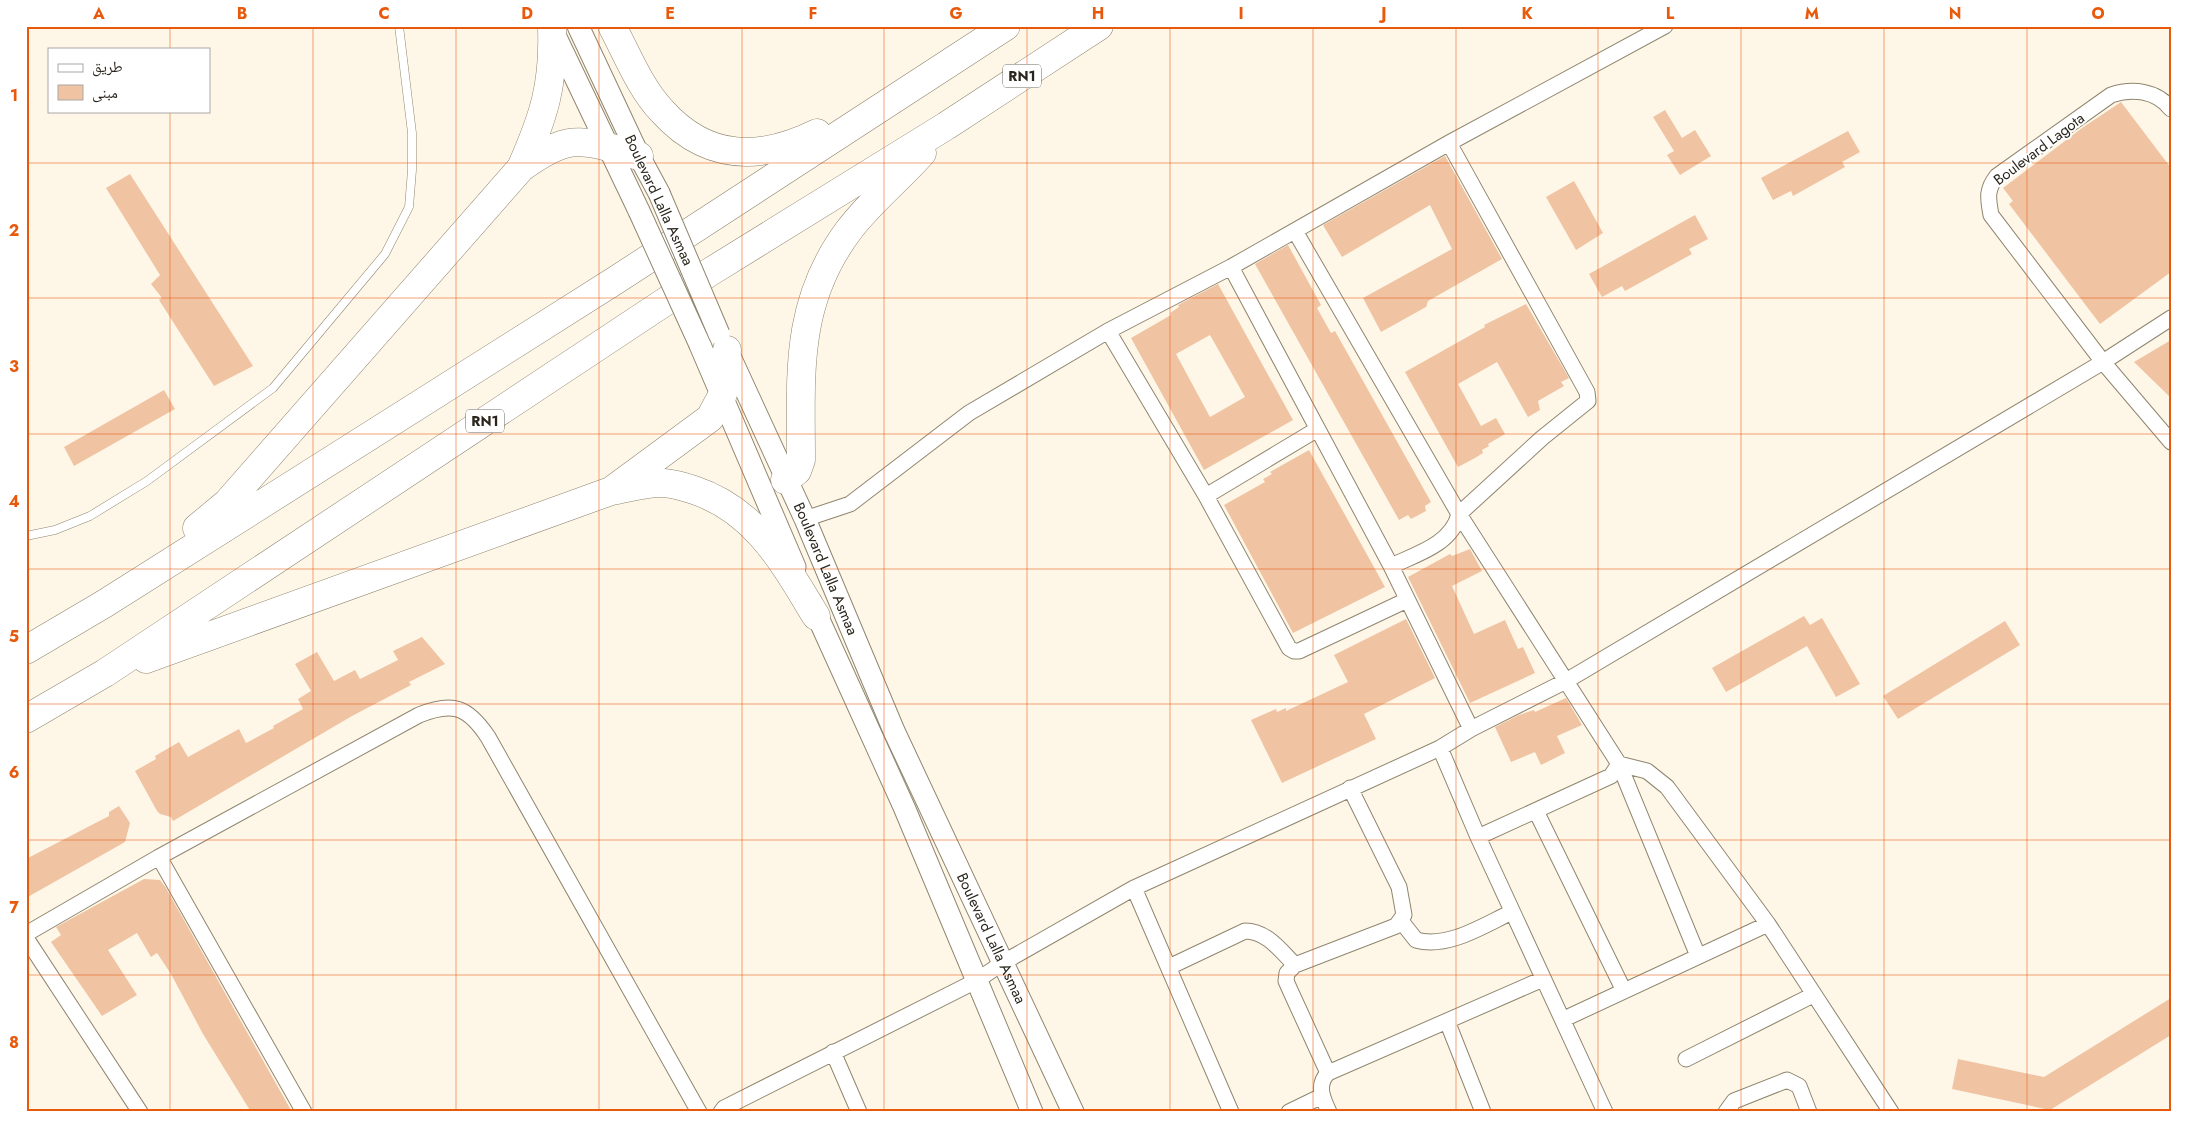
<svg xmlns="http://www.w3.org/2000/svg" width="2197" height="1138" viewBox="0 0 2197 1138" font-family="Jost,'Noto Naskh Arabic',sans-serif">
<rect width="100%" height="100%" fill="#fef7e8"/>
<path fill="#f0c3a3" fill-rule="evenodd" d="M 2121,102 L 2171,168 L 2171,272 L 2100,324 L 2009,204 L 2013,201 L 2003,188 L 2082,128 Z
M 1665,110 L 1682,138 L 1695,130 L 1711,156 L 1680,175 L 1667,155 L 1674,151 L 1653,117 Z
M 1848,131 L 1860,152 L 1842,162 L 1845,167 L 1793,196 L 1791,191 L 1773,200 L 1761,178 Z
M 1445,156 L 1502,259 L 1428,301 L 1426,307 L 1381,332 L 1363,298 L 1452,249 L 1430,205 L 1342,257 L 1323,225 Z
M 130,174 L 253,366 L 214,386 L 159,300 L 162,298 L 151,284 L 160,275 L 106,188 Z
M 1574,181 L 1603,233 L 1576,250 L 1546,197 Z
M 1695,215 L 1708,239 L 1689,249 L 1692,254 L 1625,291 L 1622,286 L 1602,297 L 1589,274 Z
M 1288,245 L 1321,305 L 1317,308 L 1331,333 L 1335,331 L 1431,502 L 1425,506 L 1426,511 L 1411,519 L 1408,515 L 1399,520 L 1255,264 Z
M 1218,284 L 1293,420 L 1204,470 L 1131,338 L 1171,315 L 1170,313 L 1179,307 L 1178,305 ZM 1210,335 L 1245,397 L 1210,417 L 1176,354 Z
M 1526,304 L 1569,378 L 1561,382 L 1564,386 L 1538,401 L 1540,410 L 1528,417 L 1497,362 L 1458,384 L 1481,426 L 1496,418 L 1505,434 L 1488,444 L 1489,446 L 1482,450 L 1483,453 L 1475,458 L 1458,467 L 1405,372 L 1485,327 L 1484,325 Z
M 2171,340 L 2171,398 L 2134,362 Z
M 164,390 L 175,409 L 74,466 L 64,447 Z
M 1309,450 L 1385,587 L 1293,633 L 1224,505 L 1265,482 L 1263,479 L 1272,474 L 1270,472 Z
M 1470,549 L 1482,571 L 1452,586 L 1474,634 L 1505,620 L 1518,649 L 1523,647 L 1535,673 L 1470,703 L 1408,577 L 1450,554 L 1452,556 Z
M 1804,616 L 1810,625 L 1822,618 L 1860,684 L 1836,697 L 1807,646 L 1726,692 L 1712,668 Z
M 1406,619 L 1435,678 L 1364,714 L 1376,739 L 1282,783 L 1251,720 L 1276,709 L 1277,712 L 1286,708 L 1286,711 L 1348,682 L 1334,655 Z
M 2005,621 L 2020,645 L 1898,719 L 1883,696 Z
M 422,637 L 445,664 L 409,682 L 411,685 L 352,716 L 173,821 L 171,817 L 160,814 L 157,811 L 135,771 L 156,759 L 155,756 L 179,742 L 188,757 L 239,729 L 246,743 L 274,728 L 273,726 L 303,709 L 298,699 L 311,691 L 295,664 L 317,652 L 334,681 L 355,670 L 360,679 L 398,660 L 393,651 Z
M 1566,698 L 1582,725 L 1557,736 L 1565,753 L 1541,765 L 1535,752 L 1511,762 L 1495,727 L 1519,715 L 1534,710 L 1535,712 Z
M 119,806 L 130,823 L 125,842 L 26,898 L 26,859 L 109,816 L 109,812 Z
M 144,879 L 160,880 L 166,888 L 292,1112 L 251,1112 L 203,1034 L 171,974 L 157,953 L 151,957 L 137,933 L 108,950 L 137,995 L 102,1016 L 51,942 L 61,935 L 56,927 Z
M 2171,998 L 2171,1035 L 2050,1110 L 1952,1089 L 1958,1059 L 2044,1077 Z"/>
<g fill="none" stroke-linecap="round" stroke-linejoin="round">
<g stroke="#90866f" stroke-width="9">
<path id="lane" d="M 26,536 L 55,530 L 90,516 L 147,481 L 273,388 L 385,254 L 409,207 L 412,170 L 412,133 L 399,26"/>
</g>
<g stroke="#90866f" stroke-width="17">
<path id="street" d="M 2171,109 C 2156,90 2132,88 2111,95 L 1997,176 C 1986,190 1988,198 1991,215 L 2103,362 L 2171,442
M 1295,231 L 1459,514 L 1619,764 L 1698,956
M 1231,267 L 1391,566 L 1471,729
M 1108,331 L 1206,496 L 1289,648 L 1294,651 L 1299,651 L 1407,600
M 1206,496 L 1316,430
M 805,519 L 850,504 L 969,413 L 1108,331 L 1231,267 L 1449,143 L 1665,26
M 1391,566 C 1417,554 1452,544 1459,514 L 1542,438 L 1588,401 L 1587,392 L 1449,143
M 1440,748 L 1478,837 L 1605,1112
M 1536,811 L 1624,991
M 1478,837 L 1611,776 L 1619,764 L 1647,771 L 1667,787 L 1768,924 L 1891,1112
M 159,857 L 304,1112
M 1134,888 L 1231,1112
M 1401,921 L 1416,940 C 1448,949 1484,925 1512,912
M 26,934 L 159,857 L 419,715 C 453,701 468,707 488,737 L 699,1112
M 26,938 L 140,1112
M 1169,967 L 1245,931 C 1267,931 1281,951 1295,965
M 1564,1019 L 1768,924
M 1447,1021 L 1483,1112
M 833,1052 L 859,1112
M 1686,1059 L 1813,995
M 1328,1073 L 1290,990 L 1286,981 L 1287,973 L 1295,965 L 1396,926 L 1404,915 L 1399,887 L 1350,788
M 721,1112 L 724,1108 L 976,981 L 1004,962 L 1134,888 L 1440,748 L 1471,729 L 1566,681 L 2103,362 L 2171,318
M 1289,1112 L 1322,1096
M 1329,1112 C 1323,1099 1316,1085 1328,1073 L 1543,979
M 1726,1112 L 1734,1101 L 1787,1080 L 1799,1086 L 1809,1112"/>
</g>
<g stroke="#90866f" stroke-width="23">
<g id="secondary">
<path d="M 578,26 L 639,156 L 659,193"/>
<path d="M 552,29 L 639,211"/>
<path d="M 700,345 L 795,567"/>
<path id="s1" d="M 727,350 L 805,519 L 894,731 L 1073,1112"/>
<path d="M 811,602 L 904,807 L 1032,1112"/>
</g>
</g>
<g stroke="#90866f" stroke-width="29">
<path id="highway" d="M 612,26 C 627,54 640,88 662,111 C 707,161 760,161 817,133
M 521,168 C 572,131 583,140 639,156
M 785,480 L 797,471 L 801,460 C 801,375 794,303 849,230 C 870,202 899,179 922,153
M 615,488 L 710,418 L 723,394 L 727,350
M 197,528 L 227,503 L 521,168 C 544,116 554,85 552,28
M 26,650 L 104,604 L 616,280 L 1006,26
M 146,659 L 611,491 C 628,488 647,482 664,483 C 675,484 685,487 694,490 C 757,511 784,564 816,616
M 26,719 L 105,673 L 710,272 L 946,126 L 1099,26"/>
</g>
<use href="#lane" stroke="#fff" stroke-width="8"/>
<use href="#street" stroke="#fff" stroke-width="15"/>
<use href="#secondary" stroke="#fff" stroke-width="21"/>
<use href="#highway" stroke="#fff" stroke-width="28"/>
<g stroke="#90866f" stroke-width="23" stroke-linecap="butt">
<path id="secondary-bridge" d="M 659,193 L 719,334
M 639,211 L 700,345"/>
</g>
<use href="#secondary-bridge" stroke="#fff" stroke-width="21"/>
</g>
<path fill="none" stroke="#e8590c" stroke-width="1" stroke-opacity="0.55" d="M 170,26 L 170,49M 313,26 L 313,1112M 456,26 L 456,1112M 599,26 L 599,1112M 742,26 L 742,1112M 884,26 L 884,1112M 1027,26 L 1027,1112M 1170,26 L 1170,1112M 1313,26 L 1313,1112M 1456,26 L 1456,1112M 1598,26 L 1598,1112M 1741,26 L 1741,1112M 1884,26 L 1884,1112M 2027,26 L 2027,1112M 170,111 L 170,1112M 26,163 L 2171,163M 26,298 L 2171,298M 26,434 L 2171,434M 26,569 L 2171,569M 26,704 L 2171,704M 26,840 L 2171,840M 26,975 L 2171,975"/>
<g text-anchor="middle" stroke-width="4" stroke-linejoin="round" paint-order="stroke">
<g fill="#fff" stroke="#6a6761" stroke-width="1">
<rect x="1003" y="64.5" width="38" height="23" rx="4"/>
<rect x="466" y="409.5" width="38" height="23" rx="4"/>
</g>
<g font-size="14" font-weight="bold" fill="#2a261d">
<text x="1022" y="81">RN1</text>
<text x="485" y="426">RN1</text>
</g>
<g font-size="15" fill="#2a261d" stroke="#fff">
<text transform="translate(2039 149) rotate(-37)" y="5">Boulevard Lagota</text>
<text transform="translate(659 200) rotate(65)" y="5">Boulevard Lalla Asmaa</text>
<text dy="5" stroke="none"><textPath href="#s1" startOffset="240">Boulevard Lalla Asmaa</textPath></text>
<text dy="5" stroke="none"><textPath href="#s1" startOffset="645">Boulevard Lalla Asmaa</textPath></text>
</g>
</g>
<rect width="2197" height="1138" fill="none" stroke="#ffffff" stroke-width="55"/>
<rect x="48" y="48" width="162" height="65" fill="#ffffff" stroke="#aaa8a5"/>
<rect x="58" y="64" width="25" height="8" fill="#ffffff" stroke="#aaa8a5"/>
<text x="92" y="72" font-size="15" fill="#2a261d">طريق</text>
<rect x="58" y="85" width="25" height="15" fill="#f0c3a3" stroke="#aaa8a5"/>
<text x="92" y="98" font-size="15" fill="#2a261d">مبنى</text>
<rect x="28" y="28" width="2142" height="1082" fill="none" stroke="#e8590c" stroke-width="2"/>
<g font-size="16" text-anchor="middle" font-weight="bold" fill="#e8590c">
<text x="99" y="19">A</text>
<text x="242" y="19">B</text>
<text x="384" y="19">C</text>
<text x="527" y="19">D</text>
<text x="670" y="19">E</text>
<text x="813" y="19">F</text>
<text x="956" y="19">G</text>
<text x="1098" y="19">H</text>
<text x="1241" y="19">I</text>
<text x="1384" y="19">J</text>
<text x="1527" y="19">K</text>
<text x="1670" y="19">L</text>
<text x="1812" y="19">M</text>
<text x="1955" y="19">N</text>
<text x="2098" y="19">O</text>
<text x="14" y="101">1</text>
<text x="14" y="236">2</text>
<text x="14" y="372">3</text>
<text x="14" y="507">4</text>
<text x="14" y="642">5</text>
<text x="14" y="778">6</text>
<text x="14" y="913">7</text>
<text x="14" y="1048">8</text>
</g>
</svg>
